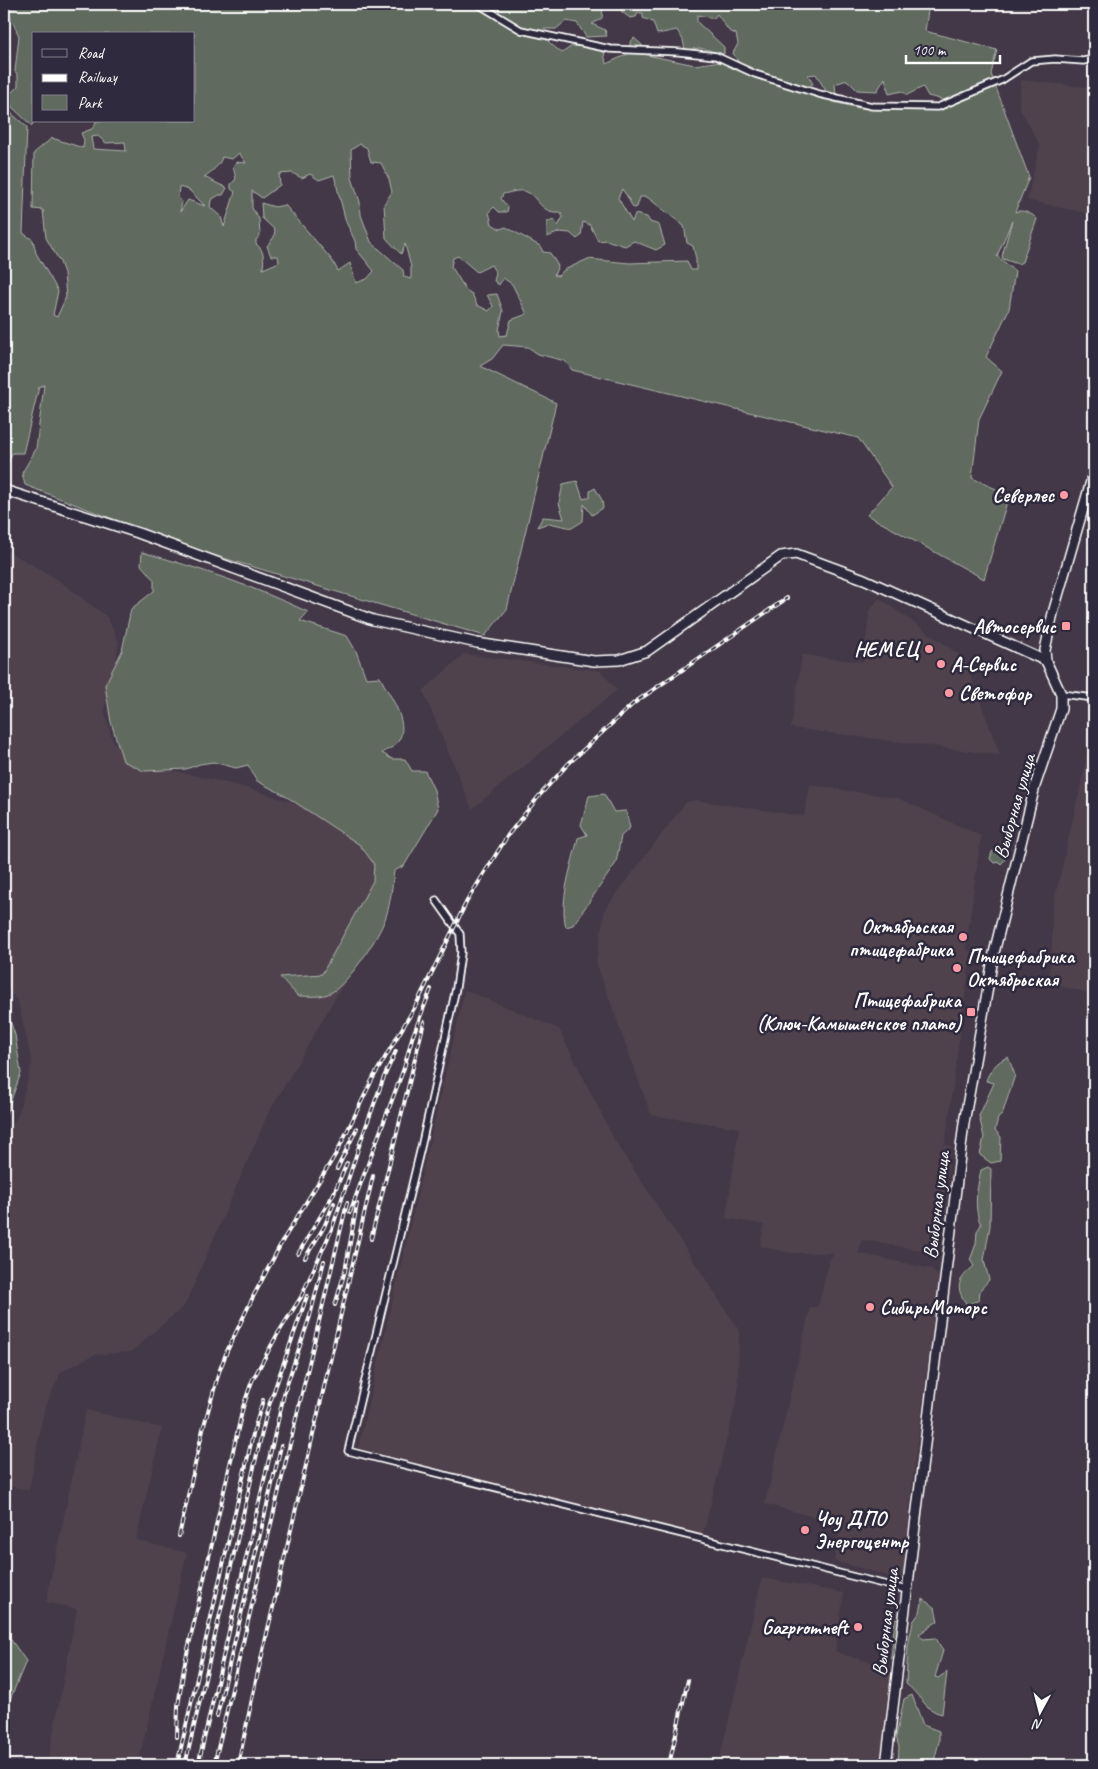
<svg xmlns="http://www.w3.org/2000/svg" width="1098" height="1769" viewBox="0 0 1098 1769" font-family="Caveat,sans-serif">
<rect width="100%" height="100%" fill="#423847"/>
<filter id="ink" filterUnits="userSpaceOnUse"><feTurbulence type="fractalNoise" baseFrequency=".02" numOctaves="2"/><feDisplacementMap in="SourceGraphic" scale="10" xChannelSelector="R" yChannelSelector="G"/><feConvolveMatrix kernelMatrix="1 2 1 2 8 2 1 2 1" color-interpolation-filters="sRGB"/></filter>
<g filter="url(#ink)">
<path fill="#50424e" d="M 1021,80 L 1094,88 L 1094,215 L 1027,200 L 1040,145 L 1019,107 Z
M 4,549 L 57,579 L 107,617 L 119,642 L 113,677 L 104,709 L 113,742 L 154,766 L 244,787 L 316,810 L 389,867 L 388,907 L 267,1116 L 185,1305 L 131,1352 L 94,1355 L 61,1372 L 44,1410 L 29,1490 L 16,1488 L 4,1483 L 4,1139 L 18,1115 L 32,1063 L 18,1002 L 4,983 Z
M 879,598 L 964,658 L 1000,755 L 791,728 L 802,655 L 863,662 L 869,615 L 867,614 Z
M 464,654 L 601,671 L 617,690 L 472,809 L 423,691 Z
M 1089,748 L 1094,750 L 1094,994 L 1046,983 L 1052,958 L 1052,911 Z
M 810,785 L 898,798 L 981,836 L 966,948 L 971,952 L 945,1145 L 951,1146 L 938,1253 L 862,1240 L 858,1253 L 932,1269 L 939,1277 L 910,1500 L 907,1549 L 903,1574 L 896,1578 L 834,1561 L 840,1524 L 765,1504 L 810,1308 L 818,1306 L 830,1259 L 834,1253 L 791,1253 L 760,1246 L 764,1225 L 726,1218 L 739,1128 L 651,1115 L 596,962 L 605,909 L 686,802 L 695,800 L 804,816 Z
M 465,990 L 559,1029 L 615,1141 L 739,1330 L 738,1394 L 702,1538 L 358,1448 Z
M 86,1410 L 162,1428 L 136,1540 L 187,1553 L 138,1765 L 47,1765 L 77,1609 L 46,1602 Z
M 762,1578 L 844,1593 L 835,1651 L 851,1657 L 891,1667 L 894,1671 L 882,1765 L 718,1765 Z"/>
<path fill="#606a5e" stroke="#b0b4ae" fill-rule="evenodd" d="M 4,4 L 11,9 L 18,7 L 18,4 L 125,4 L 126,5 L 127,4 L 605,4 L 603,6 L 602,18 L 592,24 L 605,30 L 607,36 L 586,37 L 577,23 L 566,21 L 556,29 L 544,29 L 541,34 L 552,45 L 562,53 L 572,46 L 609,49 L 604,52 L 606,64 L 630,53 L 630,43 L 634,38 L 642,45 L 647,55 L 695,65 L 714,62 L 740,65 L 733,53 L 738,44 L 736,34 L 729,31 L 717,14 L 714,18 L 697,15 L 697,22 L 724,47 L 724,54 L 700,48 L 685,50 L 683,40 L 677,30 L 657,34 L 653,22 L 643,18 L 643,13 L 638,13 L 636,17 L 630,18 L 622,12 L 617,4 L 929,4 L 925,31 L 997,50 L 991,74 L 1029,177 L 1015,212 C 1021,209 1032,213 1037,219 L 1022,262 L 1018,264 L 1003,259 L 1002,256 L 1012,221 L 997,256 L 1015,271 L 1009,309 L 986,357 L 1002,371 L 979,419 L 972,478 L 1009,495 L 984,579 L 867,515 L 892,487 L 858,438 L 572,370 L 565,361 L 538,354 L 528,347 L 503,345 L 492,359 L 480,366 L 556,403 L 507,609 L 485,636 L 183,546 L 25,485 L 22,473 L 36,449 L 44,385 L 39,387 L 23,453 L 12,453 L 4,475 L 4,107 L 27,127 L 23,233 L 33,240 L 36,253 L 58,291 L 53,315 L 57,317 L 66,297 L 64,273 L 60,262 L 46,238 L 43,210 L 33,209 L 34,153 L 52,138 L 83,148 L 84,140 L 81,133 L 92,129 L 96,123 L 95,121 L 194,121 L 194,34 L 34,34 L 34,121 L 32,126 L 12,107 L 9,95 L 18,86 L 18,76 L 15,71 L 19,36 L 10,16 L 6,62 L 9,75 L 4,81 ZM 816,74 L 830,98 L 836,95 L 835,84 L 847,80 L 857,90 L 877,91 L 885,78 L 889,94 L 902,91 L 907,95 L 923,87 L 928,96 L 944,100 L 945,108 L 859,108 L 833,102 L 806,87 L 813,84 L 808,75 ZM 98,136 L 106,143 L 125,142 L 126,151 L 93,149 L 91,137 ZM 360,144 L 367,148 L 371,162 L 381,163 L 389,179 L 392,192 L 384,204 L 386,238 L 401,254 L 405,244 L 411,267 L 411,279 L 404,277 L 403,270 L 371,242 L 361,215 L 360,202 L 352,178 L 351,150 ZM 239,153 L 246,163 L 236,162 L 233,166 L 236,179 L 231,184 L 231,189 L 235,192 L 224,227 L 221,217 L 210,207 L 211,200 L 219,195 L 223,195 L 227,188 L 204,177 C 211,172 220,166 222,157 L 232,159 ZM 292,173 L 302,178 L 310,174 L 319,180 L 334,175 L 346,222 L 355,241 L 356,249 L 374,271 L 367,279 L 356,283 L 350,263 L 338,271 L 332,260 L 285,205 L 275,207 L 261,203 L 262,218 L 275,230 L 274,237 L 267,246 L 271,256 L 278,256 L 279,262 L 263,269 C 264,259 265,251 256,244 L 256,240 L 260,235 L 259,219 L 252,208 L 252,191 L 262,198 L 280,185 L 279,174 ZM 179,187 L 189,190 L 205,206 L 188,200 L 180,212 L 182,202 L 178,197 ZM 622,189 L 627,196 L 633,208 L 637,207 L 640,197 L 647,197 L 684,226 L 687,243 L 693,246 L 696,259 L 696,270 L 691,270 L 687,261 L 629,263 L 588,259 L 564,270 L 558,276 L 554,275 L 558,266 L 550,253 L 543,252 L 540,246 L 506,227 L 500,229 L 492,224 L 489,212 L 494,207 L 499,212 L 507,212 L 508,207 L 501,199 L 503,194 C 509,193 517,190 523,191 C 538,193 538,214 560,212 L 563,217 L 558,226 L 554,220 L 547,222 L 547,237 L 560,232 L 570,233 L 577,239 L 581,236 L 583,222 L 590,225 L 598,241 L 606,240 L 625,246 L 634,241 L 656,250 L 665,245 L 659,225 L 650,222 L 647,217 L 635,214 L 632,222 L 618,198 ZM 458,256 L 477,272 L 491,265 L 496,273 L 494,281 L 499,285 L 503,278 L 512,284 L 527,314 L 511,320 L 507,335 L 500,336 L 499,330 L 503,311 L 497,294 L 487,295 L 493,306 L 489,311 L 477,305 L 472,294 L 466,290 L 451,266 L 453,258 Z
M 577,481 L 583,499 L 590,497 L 590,491 L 595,488 L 602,500 L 603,508 L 592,515 L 584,504 L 583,521 L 572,528 L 549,523 L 537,527 L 543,517 L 564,519 L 559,503 L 563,484 Z
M 142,552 C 199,568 255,587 308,612 L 300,621 L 347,636 L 356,651 L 366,678 L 380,677 C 389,695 414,727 395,745 C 392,748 386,750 382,753 L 392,759 L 405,759 L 412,771 L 425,771 L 434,790 L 438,809 L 404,866 L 394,871 C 392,887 390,910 383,924 C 376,941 348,983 332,992 C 322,998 309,996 298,996 L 280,977 L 322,974 L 373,881 L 374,864 L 360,845 L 284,795 L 257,781 L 248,765 L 236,768 L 213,762 L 200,764 L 186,769 L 144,771 L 123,761 L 111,722 L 105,685 L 122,651 L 131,609 L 154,591 L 154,580 L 141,565 Z
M 604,794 L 614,812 L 626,811 L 630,828 L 621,836 L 616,863 L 573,925 L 566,927 C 559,900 572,865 578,838 L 587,835 L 581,825 L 589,796 Z
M 1002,842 L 1008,845 C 1009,851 1006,860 1001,864 L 999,862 L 994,863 L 990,859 L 992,852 L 996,850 Z
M 4,1003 L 15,1035 L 21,1073 L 4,1119 Z
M 1008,1057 L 1015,1075 L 1002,1115 L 998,1118 L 995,1130 L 1001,1137 L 1000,1161 L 991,1163 L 980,1155 L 984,1137 L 979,1116 L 994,1083 L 986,1081 C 989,1071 997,1061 1008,1057 Z
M 988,1167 L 991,1169 L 990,1226 L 984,1260 L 989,1280 L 980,1290 L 979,1300 L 967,1305 C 954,1286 958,1280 974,1266 L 970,1260 L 976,1244 L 977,1231 L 981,1225 C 973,1207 977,1189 981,1170 Z
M 923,1599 L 935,1608 L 938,1621 L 919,1634 L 923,1639 L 936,1638 L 943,1651 L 935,1677 L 938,1678 L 947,1672 L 942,1714 C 925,1711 919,1693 906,1684 L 908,1646 L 913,1622 L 920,1612 Z
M 897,1619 L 900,1619 L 896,1660 L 891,1658 L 895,1620 Z
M 4,1630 L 26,1661 L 7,1707 L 4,1709 Z
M 912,1695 L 923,1725 L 939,1731 L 939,1742 L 933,1765 L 898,1765 L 899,1747 L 896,1737 L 904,1699 Z"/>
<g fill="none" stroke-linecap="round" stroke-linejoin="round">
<g stroke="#fff" stroke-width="9">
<path id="street" d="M 478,4 L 521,30 L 610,49 L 679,52 L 716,56 L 755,74 L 819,94 L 872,106 L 938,107 L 1002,80 L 1031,61 L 1055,59 L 1083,61 L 1094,59
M 1061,694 L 1094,698
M 436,900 L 460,934 L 461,953 L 456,988 L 422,1143 L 348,1451 L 907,1590"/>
</g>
<g stroke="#fff" stroke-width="12">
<path id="secondary" d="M 4,490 L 138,533 L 373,620 L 477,643 L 594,661 L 619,660 L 647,651 L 781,556 L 796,554 L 864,579 L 1046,661
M 886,1765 L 964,1123 L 994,953 L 1035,786 L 1061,709 L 1061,694 L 1046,661 L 1045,650 L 1053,613 L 1094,471"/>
</g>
<use href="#street" stroke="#2f2a3d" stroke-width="5.5"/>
<use href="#secondary" stroke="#2f2a3d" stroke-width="9"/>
<g stroke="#fff" stroke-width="4">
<path id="rail" d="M 337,1169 L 357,1128
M 350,1212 L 404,1068 L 412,1038 L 431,989
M 371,1239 L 424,1022
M 298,1254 L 333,1195 L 347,1163
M 305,1258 L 324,1227 L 334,1203
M 335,1305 L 345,1271 L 357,1204
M 179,1536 L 203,1429 L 219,1372 L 227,1351 L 253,1297 L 283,1240 L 337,1152 L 373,1078 L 416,1005 L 467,901 L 508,835 L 539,796 L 568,764 L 634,703 L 787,598
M 217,1716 L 281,1446
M 177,1737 L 178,1706 L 184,1667 L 243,1407 L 252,1381 L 277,1335 L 301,1297 L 332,1229 L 361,1140 L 384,1077 L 396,1051
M 177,1765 L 254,1430 L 263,1400
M 185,1765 L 267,1411 L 307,1296
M 198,1765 L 285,1390 L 310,1316 L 324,1261
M 214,1765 L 347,1203
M 238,1765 L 255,1685 L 373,1176
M 669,1765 L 688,1680"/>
</g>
<use href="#rail" stroke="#2f2a3d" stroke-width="2" stroke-dasharray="5.5" stroke-linecap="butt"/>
</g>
</g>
<g fill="#ff9aa2" stroke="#2f2a3d" stroke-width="2">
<circle cx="1064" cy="495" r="5"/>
<rect x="1061" y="621" width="10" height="10" rx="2.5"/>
<circle cx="929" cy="649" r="5"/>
<circle cx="941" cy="664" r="5"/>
<circle cx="949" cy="693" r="5"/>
<circle cx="963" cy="937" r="5"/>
<circle cx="957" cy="968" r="5"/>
<rect x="966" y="1007" width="10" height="10" rx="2.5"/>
<circle cx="870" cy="1307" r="5"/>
<circle cx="805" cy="1530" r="5"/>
<circle cx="858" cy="1627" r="5"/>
</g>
<g text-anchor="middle" stroke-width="5" stroke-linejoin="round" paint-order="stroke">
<g font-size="20" font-weight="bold" fill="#fff" stroke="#2f2a3d" text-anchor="end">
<text x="1054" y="502">Северлес</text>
<text x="1056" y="633">Автосервис</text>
<text x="919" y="656">НЕМЕЦ</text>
<text x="951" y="671" text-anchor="start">А-Сервис</text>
<text x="959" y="700" text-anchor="start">Светофор</text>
<text x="953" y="933">Октябрьская<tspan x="953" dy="23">птицефабрика</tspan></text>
<text x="967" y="963" text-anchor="start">Птицефабрика<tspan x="967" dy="23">Октябрьская</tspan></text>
<text x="961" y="1007">Птицефабрика<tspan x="961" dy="23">(Ключ-Камышенское плато)</tspan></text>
<text x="880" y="1314" text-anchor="start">СибирьМоторс</text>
<text x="815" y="1525" text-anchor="start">Чоу ДПО<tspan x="815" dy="23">Энергоцентр</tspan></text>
<text x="848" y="1634">Gazpromneft</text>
</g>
<g font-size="20" fill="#fff" stroke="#2f2a3d">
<text transform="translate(1014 806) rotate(-74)" y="7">Выборная улица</text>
<text transform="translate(936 1205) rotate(-83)" y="7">Выборная улица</text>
<text transform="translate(885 1622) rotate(-83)" y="7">Выборная улица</text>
</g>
</g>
<rect width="1098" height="1769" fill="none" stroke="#2f2a3d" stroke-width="20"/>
<rect x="10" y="10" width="1078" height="1749" fill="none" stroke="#fff" stroke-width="2" filter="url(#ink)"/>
<rect x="32" y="32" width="162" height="90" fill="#2f2a3d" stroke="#827f8b"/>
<rect x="42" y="49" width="25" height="8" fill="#2f2a3d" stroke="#827f8b"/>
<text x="78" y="58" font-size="15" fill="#ffffff">Road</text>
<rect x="42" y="74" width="25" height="8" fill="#ffffff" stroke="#827f8b"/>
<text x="78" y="82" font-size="15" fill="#ffffff">Railway</text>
<rect x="42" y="95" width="25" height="15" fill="#606a5e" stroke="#827f8b"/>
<text x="78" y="108" font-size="15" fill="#ffffff">Park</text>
<g transform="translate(1040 1712) rotate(187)" stroke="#2f2a3d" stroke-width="4" paint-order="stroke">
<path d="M0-4L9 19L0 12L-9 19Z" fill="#ffffff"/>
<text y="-8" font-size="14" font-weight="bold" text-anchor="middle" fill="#ffffff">N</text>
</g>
<path d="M906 55v8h94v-8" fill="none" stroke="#ffffff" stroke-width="2.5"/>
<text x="913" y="55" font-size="15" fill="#ffffff" stroke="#2f2a3d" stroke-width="4" paint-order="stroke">100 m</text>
</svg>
